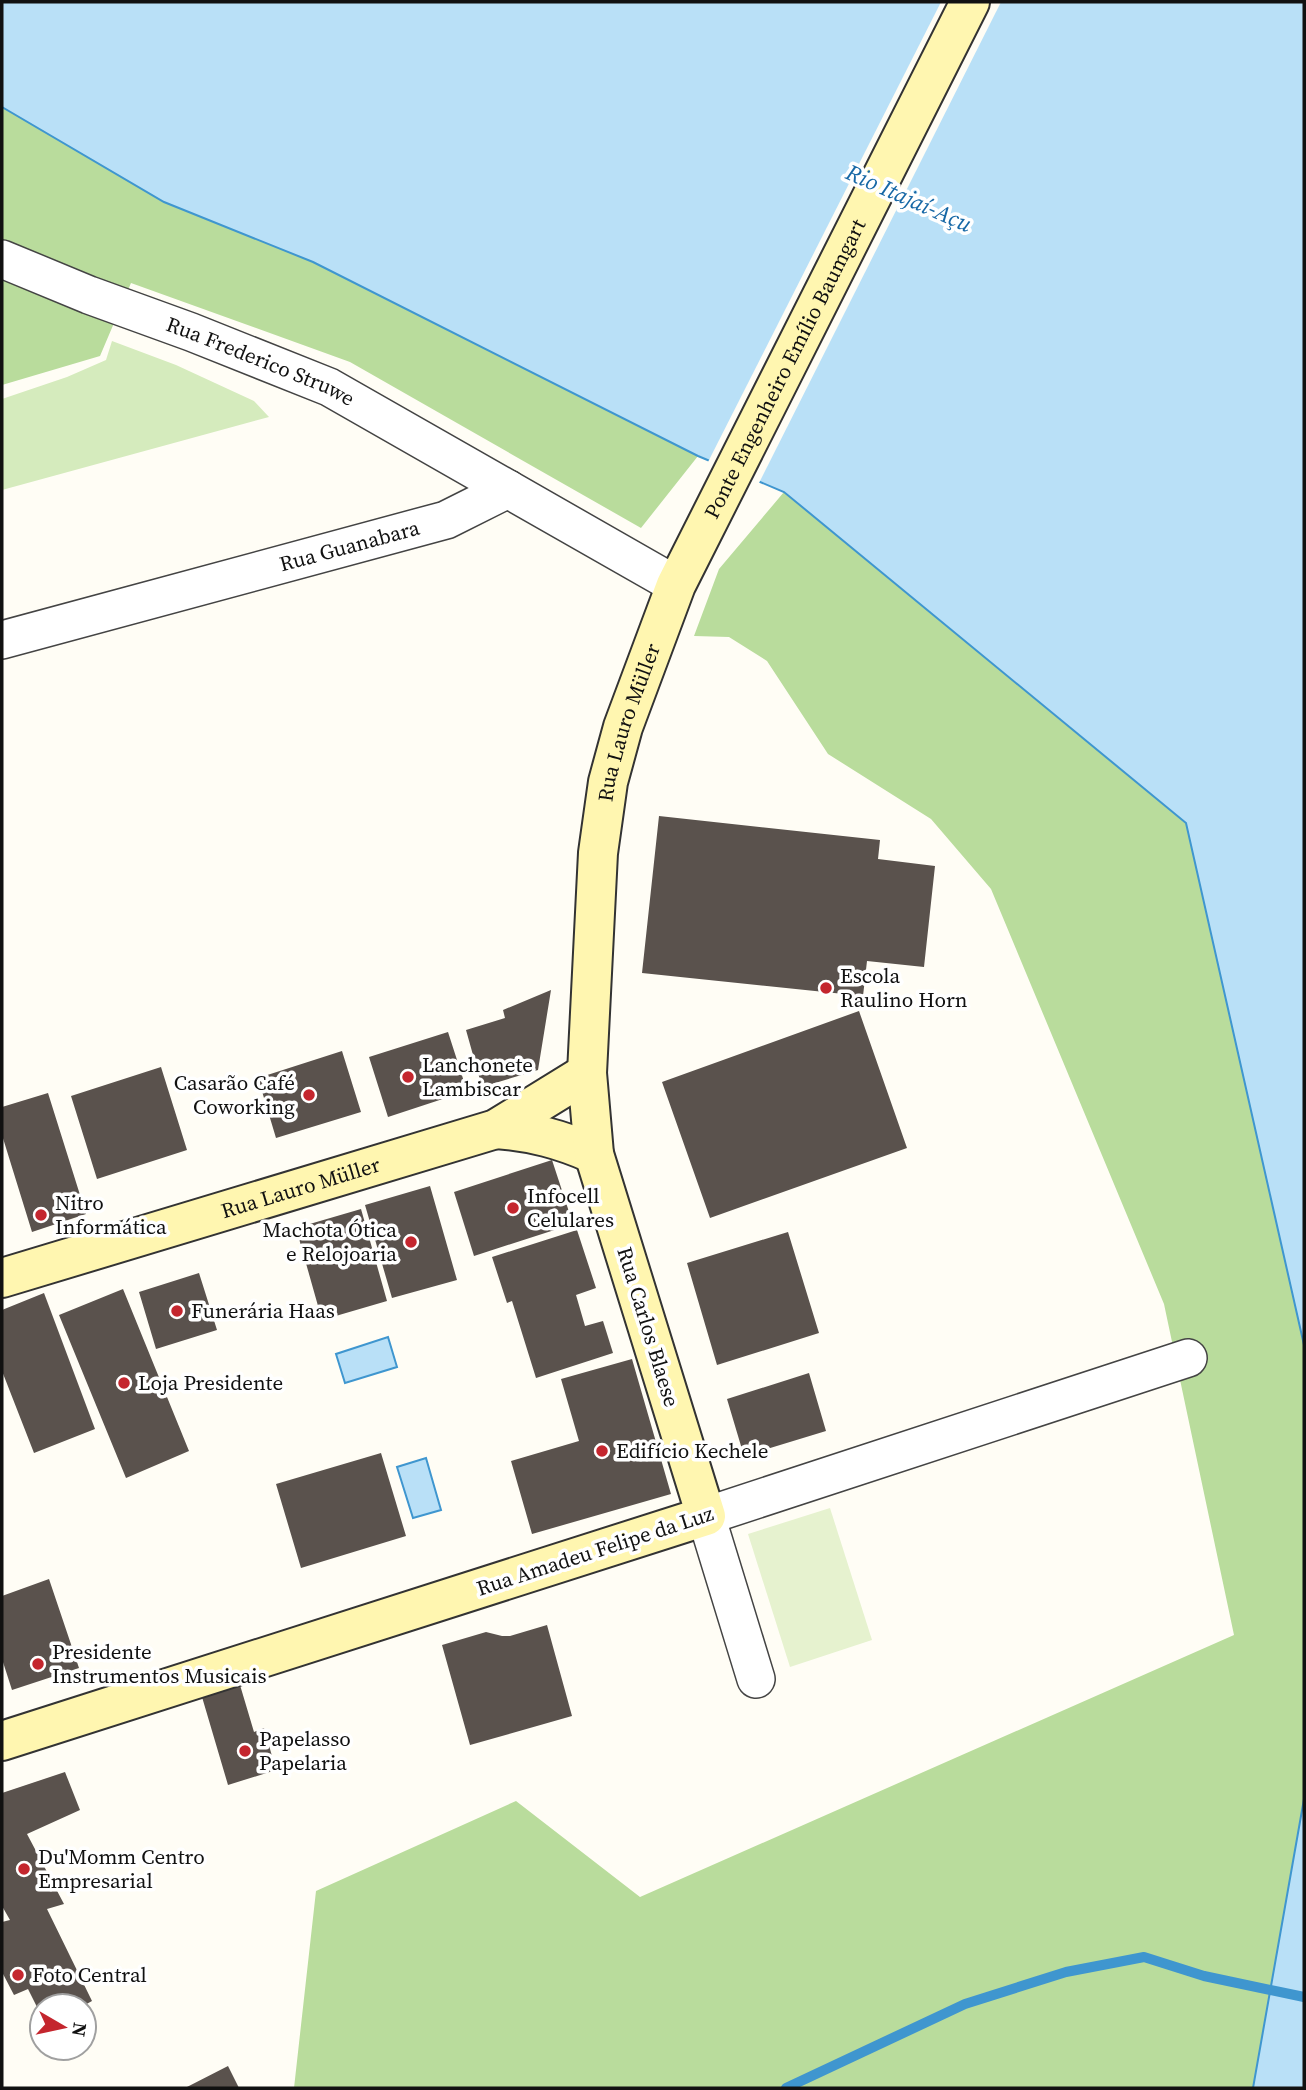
<svg xmlns="http://www.w3.org/2000/svg" width="1306" height="2090" viewBox="0 0 1306 2090" font-family="'Source Serif 4',serif">
<rect width="100%" height="100%" fill="#fffdf5"/>
<path fill="#d5ebbd" d="M 112,341 L 176,365 L 254,401 L 269,417 L 2,490 L 2,399 L 67,377 L 106,360 Z"/>
<path fill="#b9dc9c" d="M 2,107 L 164,202 L 313,262 L 698,456 L 641,528 L 350,362 L 131,283 L 100,356 L 2,385 Z
M 784,492 L 1186,823 L 1304,1345 L 1304,1799 L 1253,2088 L 294,2088 L 316,1891 L 516,1801 L 640,1897 L 1234,1635 L 1164,1304 L 991,889 L 931,819 L 828,754 L 767,661 L 729,637 L 694,636 L 719,569 Z"/>
<path fill="#e6f2cf" d="M 830,1508 L 872,1640 L 790,1667 L 748,1534 Z"/>
<path fill="#b9e0f7" stroke="#3f96cf" stroke-width="2" d="M 2,2 L 1304,2 L 1304,1345 L 1186,823 L 784,492 L 698,456 L 313,262 L 164,202 L 2,107 Z
M 388,1337 L 397,1367 L 345,1383 L 336,1354 Z
M 426,1458 L 441,1510 L 413,1518 L 397,1467 Z
M 1304,1799 L 1304,2088 L 1253,2088 Z"/>
<path fill="#fffdf5" d="M 941,2 L 1001,2 L 758,485 L 707,464 Z"/>
<g fill="none" stroke-linecap="round" stroke-linejoin="round">
<path stroke="#3f96cf" stroke-width="10" d="M 786,2088 L 965,2004 L 1066,1972 L 1144,1957 L 1204,1976 L 1304,1997"/>
</g>
<path fill="#5a524d" d="M 659,816 L 880,840 L 878,859 L 935,866 L 924,967 L 867,961 L 863,996 L 642,973 Z
M 551,990 L 538,1070 L 482,1087 L 466,1030 L 505,1018 L 503,1010 Z
M 859,1011 L 907,1148 L 710,1218 L 662,1082 Z
M 448,1032 L 467,1091 L 388,1117 L 369,1057 Z
M 342,1051 L 361,1112 L 276,1138 L 258,1078 Z
M 161,1067 L 187,1150 L 97,1179 L 71,1096 Z
M 48,1093 L 86,1214 L 32,1232 L 2,1135 L 2,1107 Z
M 552,1160 L 573,1224 L 474,1256 L 454,1192 Z
M 430,1186 L 457,1280 L 392,1298 L 365,1205 Z
M 361,1209 L 387,1301 L 322,1320 L 296,1228 Z
M 577,1230 L 596,1288 L 576,1295 L 585,1326 L 603,1321 L 613,1353 L 536,1378 L 512,1301 L 507,1303 L 492,1257 Z
M 788,1232 L 819,1333 L 717,1365 L 687,1263 Z
M 199,1273 L 217,1330 L 156,1349 L 139,1292 Z
M 123,1289 L 189,1451 L 126,1478 L 59,1315 Z
M 44,1293 L 95,1429 L 34,1453 L 2,1371 L 2,1310 Z
M 632,1359 L 671,1494 L 532,1534 L 511,1461 L 579,1441 L 561,1379 Z
M 809,1373 L 826,1431 L 744,1456 L 727,1399 Z
M 381,1453 L 406,1536 L 301,1568 L 276,1484 Z
M 49,1579 L 79,1668 L 12,1690 L 2,1659 L 2,1596 Z
M 547,1625 L 572,1716 L 470,1745 L 442,1645 L 486,1632 L 502,1636 L 510,1636 Z
M 240,1685 L 254,1732 L 264,1728 L 276,1770 L 228,1785 L 202,1697 Z
M 65,1772 L 80,1810 L 27,1834 L 64,1904 L 47,1909 L 92,2001 L 83,2006 L 42,2006 L 42,2017 L 28,1989 L 14,1995 L 2,1972 L 2,1922 L 10,1920 L 2,1906 L 2,1793 Z
M 228,2066 L 239,2088 L 185,2088 Z"/>
<g fill="none" stroke-linecap="round" stroke-linejoin="round">
<g stroke="#444" stroke-width="40">
<g id="street">
<path id="s1" d="M 2,259 L 89,295 L 191,332 L 329,387 L 676,585"/>
<path id="s2" d="M 2,640 L 446,520 L 508,489"/>
<path d="M 756,1679 L 706,1516 L 1188,1358"/>
</g>
</g>
<g stroke="#333" stroke-width="42">
<g id="secondary">
<path d="M 496,1129 C 533,1132 560,1139 594,1154"/>
<path id="s3" d="M 2,1278 L 496,1129 L 587,1073"/>
<path id="s4" d="M 2,1741 L 706,1516 L 594,1154 L 587,1073 L 598,853 L 608,782 L 623,727 L 676,585 L 970,2"/>
</g>
</g>
<use href="#street" stroke="#fff" stroke-width="37"/>
<use href="#secondary" stroke="#fff6b0" stroke-width="38"/>
</g>
<g fill="#c4262e" stroke="#fff" stroke-width="2.5">
<circle cx="826" cy="988" r="7"/>
<circle cx="408" cy="1077" r="7"/>
<circle cx="309" cy="1095" r="7"/>
<circle cx="513" cy="1208" r="7"/>
<circle cx="41" cy="1215" r="7"/>
<circle cx="411" cy="1242" r="7"/>
<circle cx="177" cy="1311" r="7"/>
<circle cx="124" cy="1383" r="7"/>
<circle cx="602" cy="1451" r="7"/>
<circle cx="38" cy="1664" r="7"/>
<circle cx="245" cy="1751" r="7"/>
<circle cx="24" cy="1869" r="7"/>
<circle cx="18" cy="1975" r="7"/>
</g>
<g text-anchor="middle" stroke-width="7" stroke-linejoin="round" paint-order="stroke">
<g font-size="21" fill="#111" stroke="#fff">
<text dy="7" stroke="none"><textPath href="#s1" startOffset="278">Rua Frederico Struwe</textPath></text>
<text dy="7" stroke="none"><textPath href="#s4" startOffset="1942">Ponte Engenheiro Emílio Baumgart</textPath></text>
<text dy="7" stroke="none"><textPath href="#s2" startOffset="360">Rua Guanabara</textPath></text>
<text dy="7" stroke="none"><textPath href="#s4" startOffset="1554">Rua Lauro Müller</textPath></text>
<text dy="7" stroke="none"><textPath href="#s3" startOffset="312">Rua Lauro Müller</textPath></text>
<text transform="translate(648 1327) rotate(73)" y="7">Rua Carlos Blaese</text>
<text transform="translate(595 1551) rotate(-18)" y="7">Rua Amadeu Felipe da Luz</text>
</g>
<g font-size="21" fill="#111" stroke="#fff" text-anchor="start">
<text x="840" y="983">Escola<tspan x="840" dy="24">Raulino Horn</tspan></text>
<text x="422" y="1072">Lanchonete<tspan x="422" dy="24">Lambiscar</tspan></text>
<text x="295" y="1090" text-anchor="end">Casarão Café<tspan x="295" dy="24">Coworking</tspan></text>
<text x="527" y="1203">Infocell<tspan x="527" dy="24">Celulares</tspan></text>
<text x="55" y="1210">Nitro<tspan x="55" dy="24">Informática</tspan></text>
<text x="397" y="1237" text-anchor="end">Machota Ótica<tspan x="397" dy="24">e Relojoaria</tspan></text>
<text x="191" y="1318">Funerária Haas</text>
<text x="138" y="1390">Loja Presidente</text>
<text x="616" y="1458">Edifício Kechele</text>
<text x="52" y="1659">Presidente<tspan x="52" dy="24">Instrumentos Musicais</tspan></text>
<text x="259" y="1746">Papelasso<tspan x="259" dy="24">Papelaria</tspan></text>
<text x="38" y="1864">Du'Momm Centro<tspan x="38" dy="24">Empresarial</tspan></text>
<text x="32" y="1982">Foto Central</text>
</g>
<g font-size="23" font-style="italic" fill="#1768a6" stroke="#fff">
<text transform="translate(909 198) rotate(24)" y="8">Rio Itajaí-Açu</text>
</g>
</g>
<rect width="1306" height="2090" fill="none" stroke="#111111" stroke-width="7"/>
<g transform="translate(63 2027) rotate(99)"><circle r="33" fill="#ffffff" stroke="#a0a0a0" stroke-width="2"/>
<path d="M0-5L12 26L0 18L-12 26Z" fill="#c4262e"/>
<text y="-10" font-size="19" font-weight="bold" text-anchor="middle" fill="#111111">N</text>
</g>
</svg>
